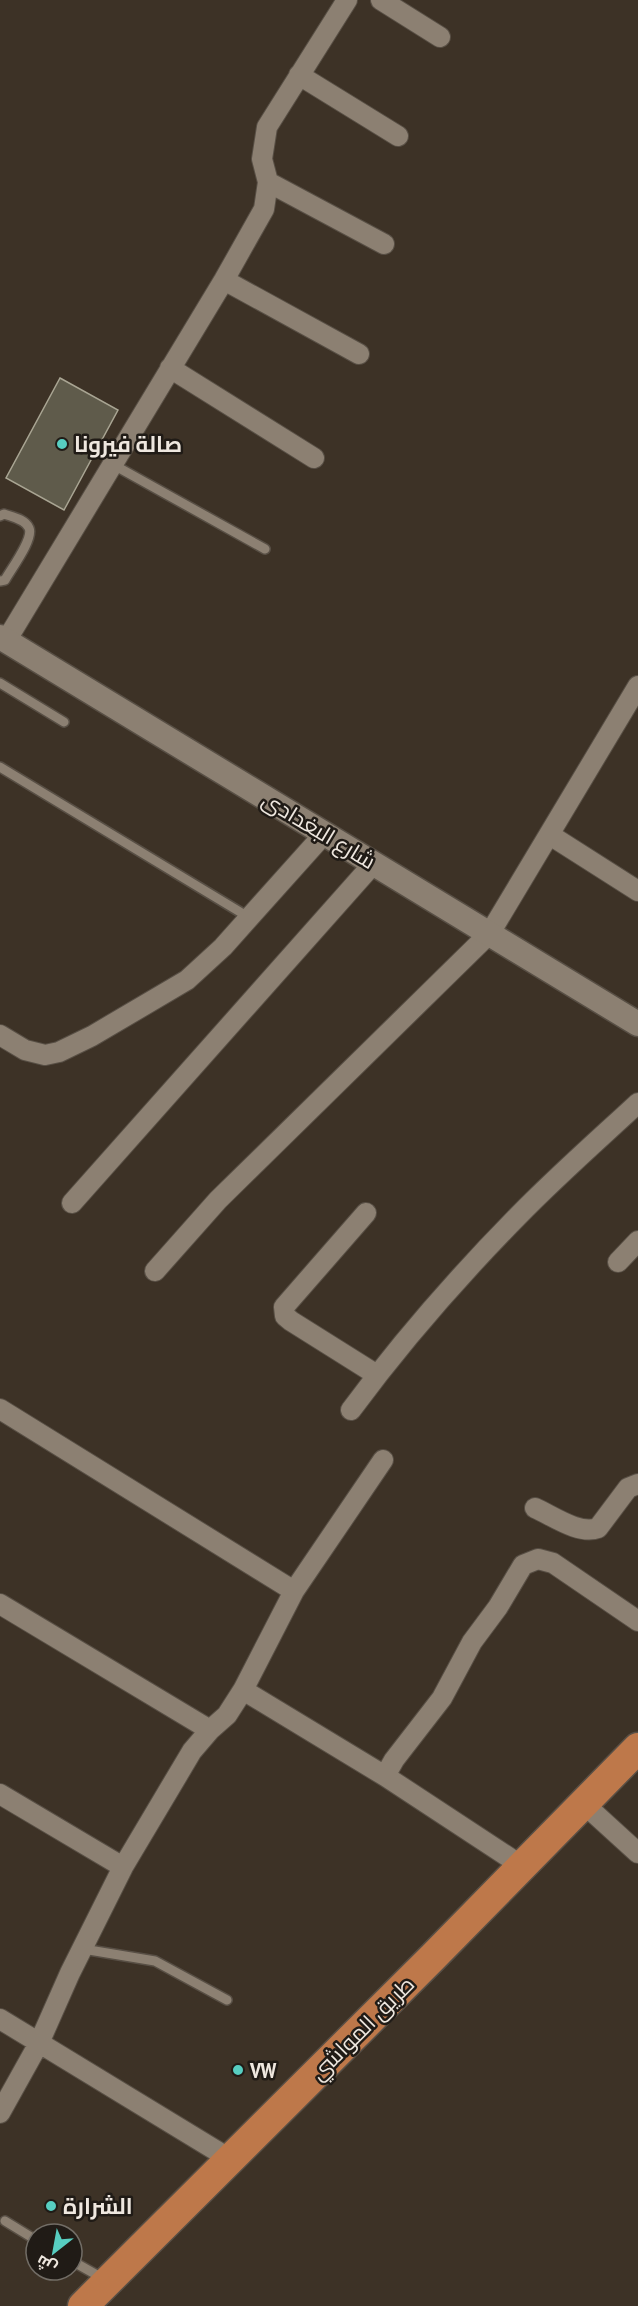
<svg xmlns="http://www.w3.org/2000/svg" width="638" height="2306" viewBox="0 0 638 2306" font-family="'PT Sans Narrow',Cairo,sans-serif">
<rect width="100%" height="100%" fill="#3d3226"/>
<path fill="#5f5b4b" stroke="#a9a593" stroke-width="1.5" d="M 60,378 L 118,410 L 64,510 L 6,478 Z"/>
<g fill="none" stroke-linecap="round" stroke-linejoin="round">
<g stroke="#584f45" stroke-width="12">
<path id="service" d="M 112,464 L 265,549
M 0,516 L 4,514 C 12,517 25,519 29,528 C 34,539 11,569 5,580 L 0,581
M 0,683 L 64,722
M 0,767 L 250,918
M 83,1949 L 155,1961 L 227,2000
M 5,2221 L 36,2240
M 72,2261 L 104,2279"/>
</g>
<g stroke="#584f45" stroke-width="22">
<path id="minor" d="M 381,0 L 440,37
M 299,75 L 398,136
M 268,182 L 384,244
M 224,280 L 359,354
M 170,368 L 314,458
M 6,641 L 224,280 L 264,209 L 268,182 L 262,159 L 267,127 L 347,0
M 550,835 L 638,891
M 0,1035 L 25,1050 L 45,1055 L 59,1052 L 92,1036 L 187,980 L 223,947 L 325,833
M 72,1203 L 374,863
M 366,1213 L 284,1307 L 285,1316 L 291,1321 L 377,1375
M 618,1262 L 638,1241
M 155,1271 L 218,1200 L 490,933 L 638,686
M 0,1409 L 294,1591 L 243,1690 L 227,1715 L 210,1730 L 192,1751 L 123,1867 L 70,1973 L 39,2043 L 0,2113
M 351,1410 C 402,1341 458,1277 518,1216 C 556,1177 598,1140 638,1103
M 535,1508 C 553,1516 579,1535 598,1528 L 628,1488 L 638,1484
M 294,1591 L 383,1460
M 0,1604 L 210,1730
M 243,1690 L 385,1776 L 522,1866
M 385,1776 L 394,1760 L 442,1698 L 472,1642 L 498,1607 L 523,1565 L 538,1559 L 553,1563 L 638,1621
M 0,1794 L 123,1867
M 583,1803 L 638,1853
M 0,2019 L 230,2159"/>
</g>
<g stroke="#584f45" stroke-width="27">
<path id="tertiary" d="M 0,637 L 638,1024"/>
</g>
<g stroke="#584f45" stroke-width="33">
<path id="primary" d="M 83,2306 L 433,1957 L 638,1748"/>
</g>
<use href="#service" stroke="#8c8072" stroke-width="9"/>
<use href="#minor" stroke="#8c8072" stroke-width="20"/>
<use href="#tertiary" stroke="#8c8072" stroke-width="24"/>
<use href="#primary" stroke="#be784a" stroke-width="30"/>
</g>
<g fill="#57cec1" stroke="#201b16" stroke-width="2">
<circle cx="62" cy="444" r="6"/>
<circle cx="238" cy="2070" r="6"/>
<circle cx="51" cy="2206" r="6"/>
</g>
<g text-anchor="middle" stroke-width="5" stroke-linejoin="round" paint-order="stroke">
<g font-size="22" font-weight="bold" fill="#eee7df" stroke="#201b16" text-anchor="start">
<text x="74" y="452">صالة فيرونا</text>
<text x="250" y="2078">VW</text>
<text x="63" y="2214">الشرارة</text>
</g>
<g font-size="22" fill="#eee7df" stroke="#201b16">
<text transform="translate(319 830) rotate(31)" y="8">شارع البغدادى</text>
<text transform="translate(362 2028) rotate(-45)" y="8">طريق المواشي</text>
</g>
</g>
<g transform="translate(54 2252) rotate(211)"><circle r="28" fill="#201b16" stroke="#726d66" stroke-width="1.5"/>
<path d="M0-4.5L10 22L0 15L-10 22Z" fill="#57cec1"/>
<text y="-9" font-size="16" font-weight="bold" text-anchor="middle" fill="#eee7df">ش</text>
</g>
</svg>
